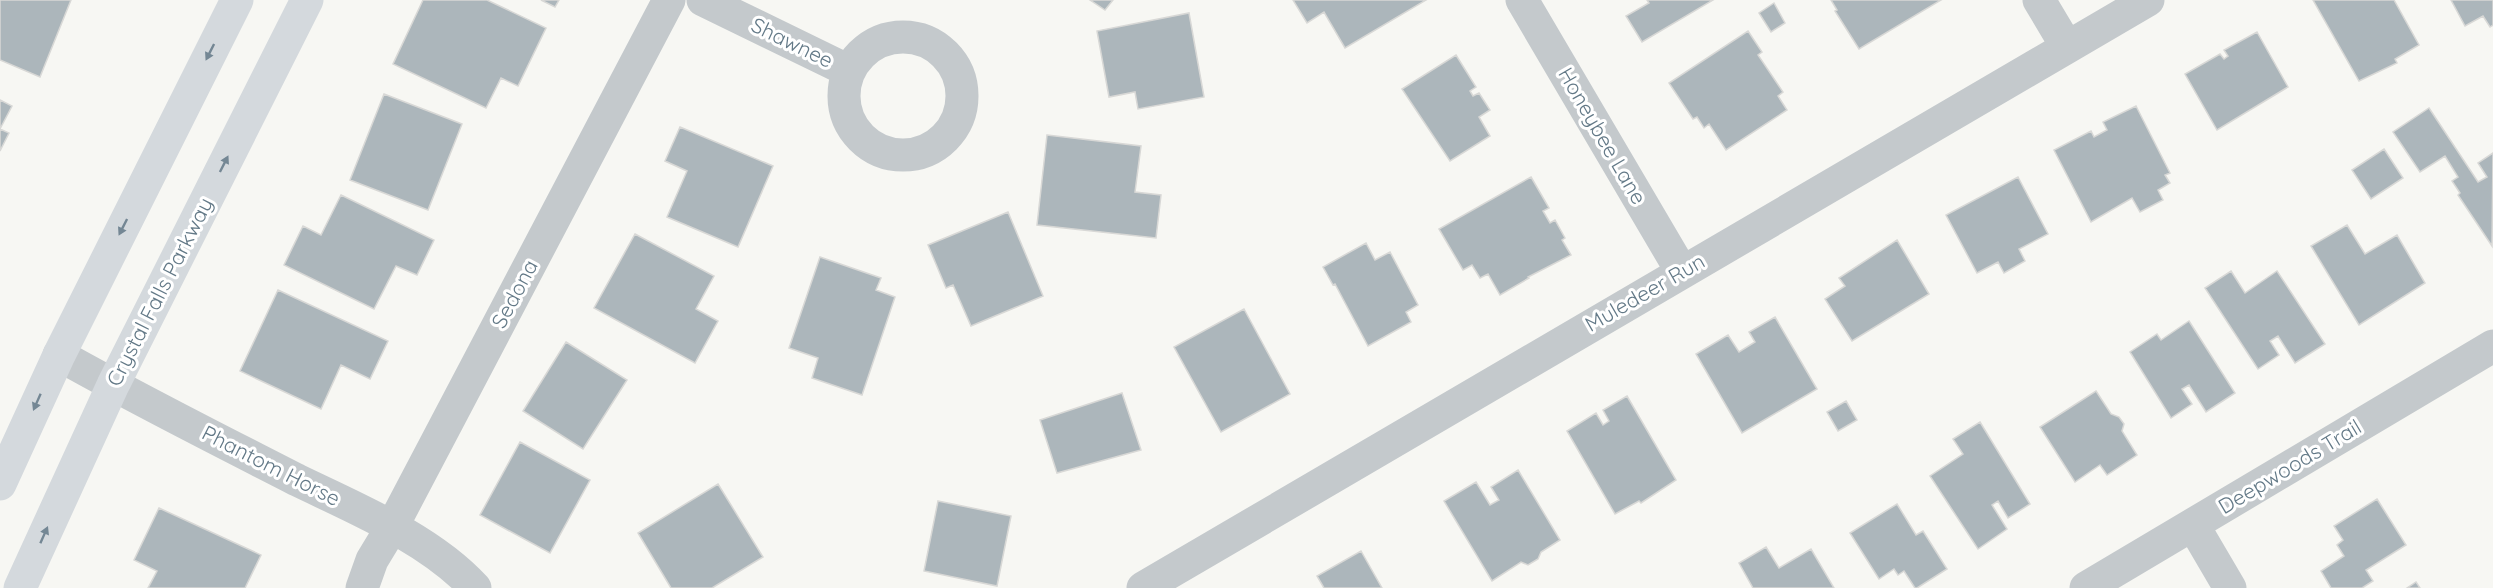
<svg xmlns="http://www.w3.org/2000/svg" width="2493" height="588" viewBox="0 0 2493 588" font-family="Quicksand,sans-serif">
<rect width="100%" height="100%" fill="#f7f7f3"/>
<path fill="#acb6bb" stroke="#d8d8d6" stroke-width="1.5" d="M 0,0 L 71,0 L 40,77 L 0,60 Z
M 423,0 L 487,0 L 546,28 L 518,86 L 501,78 L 486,108 L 393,64 Z
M 541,0 L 559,0 L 555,7 Z
M 1090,0 L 1113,0 L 1105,10 Z
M 1293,0 L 1426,0 L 1345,48 L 1324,12 L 1307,23 Z
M 1647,0 L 1713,0 L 1642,42 L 1626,16 L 1649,3 Z
M 1831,0 L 1941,0 L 1859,49 L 1835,11 L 1837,10 Z
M 2313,0 L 2394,0 L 2419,45 L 2395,59 L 2397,63 L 2359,81 Z
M 2451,0 L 2493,0 L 2493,25 L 2490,27 L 2483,16 L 2465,26 Z
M 1774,3 L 1785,23 L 1771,32 L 1759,13 Z
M 1189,13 L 1204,97 L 1138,109 L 1135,92 L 1109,97 L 1097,31 Z
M 1748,31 L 1762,52 L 1758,55 L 1783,92 L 1778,96 L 1787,110 L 1726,150 L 1709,124 L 1704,128 L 1697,117 L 1693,119 L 1669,83 Z
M 2257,32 L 2288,87 L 2217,130 L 2185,74 L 2220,54 L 2224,59 L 2228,56 L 2224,50 Z
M 1456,55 L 1476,87 L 1470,91 L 1473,96 L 1479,93 L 1490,110 L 1479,117 L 1490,136 L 1450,161 L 1402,89 Z
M 384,94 L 462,124 L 428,210 L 350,180 Z
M 0,100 L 12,106 L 0,129 L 9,133 L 0,151 Z
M 2136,106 L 2170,173 L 2165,175 L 2170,183 L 2158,190 L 2163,200 L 2140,212 L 2132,198 L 2091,222 L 2054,150 L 2091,131 L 2094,137 L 2107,130 L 2103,122 Z
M 2429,108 L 2478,182 L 2487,177 L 2478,163 L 2493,153 L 2492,246 L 2458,195 L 2460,193 L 2452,181 L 2458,177 L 2445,156 L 2420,172 L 2393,132 Z
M 680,127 L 773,166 L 738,247 L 667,217 L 687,171 L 665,161 Z
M 1047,135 L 1141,146 L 1135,192 L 1161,195 L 1156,238 L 1037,225 Z
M 2384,149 L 2403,178 L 2371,199 L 2352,170 Z
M 1531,177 L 1549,208 L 1543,211 L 1550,223 L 1555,220 L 1565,238 L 1562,240 L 1571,255 L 1528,277 L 1529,278 L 1500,295 L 1488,274 L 1480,278 L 1472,265 L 1463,270 L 1439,229 Z
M 2018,177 L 2048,234 L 2019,249 L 2025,261 L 2004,273 L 1998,262 L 1977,273 L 1946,215 Z
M 341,195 L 434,240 L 417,275 L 396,266 L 374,309 L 284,265 L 303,226 L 321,235 Z
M 1008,212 L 1043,296 L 971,326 L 953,285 L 946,288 L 928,245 Z
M 2347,225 L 2365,254 L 2397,235 L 2425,283 L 2359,325 L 2311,246 Z
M 635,234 L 714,276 L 696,309 L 718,321 L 695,363 L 594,308 Z
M 1897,240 L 1929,294 L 1852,341 L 1825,299 L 1845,286 L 1839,278 Z
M 1366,243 L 1375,260 L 1390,252 L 1418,305 L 1406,312 L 1411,322 L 1368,346 L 1335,284 L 1333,285 L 1323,267 Z
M 820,257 L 881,278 L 876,290 L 895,297 L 862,395 L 812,378 L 818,358 L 789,348 Z
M 2231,271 L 2245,293 L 2277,271 L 2325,344 L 2295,363 L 2278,336 L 2270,341 L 2279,355 L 2258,369 L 2205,288 Z
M 278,290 L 388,341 L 370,379 L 341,365 L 321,409 L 240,371 Z
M 1244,309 L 1290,394 L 1221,432 L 1174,347 Z
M 1775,317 L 1817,389 L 1742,433 L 1696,354 L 1728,335 L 1739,352 L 1755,342 L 1749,332 Z
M 2189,321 L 2235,393 L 2206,412 L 2189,385 L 2182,389 L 2192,404 L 2171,418 L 2130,352 L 2157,334 L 2161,340 Z
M 566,342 L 627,380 L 583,449 L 523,411 Z
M 2096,391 L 2111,414 L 2119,417 L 2124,424 L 2122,431 L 2137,455 L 2107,475 L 2100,465 L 2075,482 L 2040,427 Z
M 1122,393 L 1141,450 L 1057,473 L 1040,420 Z
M 1627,396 L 1676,480 L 1641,503 L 1639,501 L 1615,514 L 1567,431 L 1596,413 L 1603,425 L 1609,421 L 1603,410 Z
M 1846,401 L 1857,420 L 1838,431 L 1827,412 Z
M 1980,422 L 2030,504 L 2008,518 L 1998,501 L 1992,505 L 2007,529 L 1978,549 L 1930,476 L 1963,454 L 1953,439 Z
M 520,442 L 590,480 L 550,553 L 480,515 Z
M 1518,470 L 1560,540 L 1541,552 L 1538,559 L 1528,565 L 1521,562 L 1492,581 L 1444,501 L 1476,482 L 1490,505 L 1499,500 L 1491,487 Z
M 718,484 L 763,557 L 712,588 L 671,588 L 638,533 Z
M 2377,499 L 2406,545 L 2366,570 L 2373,581 L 2362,588 L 2331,588 L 2321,571 L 2344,556 L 2337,545 L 2343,540 L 2334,526 Z
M 938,501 L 1011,516 L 997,586 L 924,571 Z
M 1897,504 L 1916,535 L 1923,531 L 1947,569 L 1917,588 L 1915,588 L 1904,571 L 1898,575 L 1894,569 L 1879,579 L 1850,533 Z
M 159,508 L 261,555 L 245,588 L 148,588 L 157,571 L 134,560 Z
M 1766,547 L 1779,568 L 1811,549 L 1834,588 L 1753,588 L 1739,563 Z
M 1361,551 L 1382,588 L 1324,588 L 1317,576 Z
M 2416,582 L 2420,588 L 2407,588 Z"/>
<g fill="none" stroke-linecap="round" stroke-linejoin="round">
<path stroke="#c4c9cc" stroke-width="33" d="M 703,0 L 849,71
M 1522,0 L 1682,272
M 2039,0 L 2067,47
M844 96a59 59 0 1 1 118 0a59 59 0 1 1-118 0Z
M 59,355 C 137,399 217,439 297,480 C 357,509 430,539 475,588
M 2193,525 L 2230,588
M 362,588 L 372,560 L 392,527 L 669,0
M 1143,588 L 2148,0
M 2086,588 L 2493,346"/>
<path stroke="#d4d9dd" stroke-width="33" d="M 0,484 L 59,355 L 237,0
M 20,588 L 113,385 L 307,0"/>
</g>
<defs><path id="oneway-solid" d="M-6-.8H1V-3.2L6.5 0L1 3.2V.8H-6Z" transform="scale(1.5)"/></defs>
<g fill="#748794">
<use href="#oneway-solid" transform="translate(210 52) rotate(117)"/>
<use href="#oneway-solid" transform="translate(224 164) rotate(-63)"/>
<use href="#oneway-solid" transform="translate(123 227) rotate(117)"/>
<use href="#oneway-solid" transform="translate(37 402) rotate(114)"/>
<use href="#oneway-solid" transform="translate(44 535) rotate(-66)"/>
</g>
<g text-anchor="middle" stroke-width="6" stroke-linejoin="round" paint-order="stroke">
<g font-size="21" fill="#637987" stroke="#fff">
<text transform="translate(792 43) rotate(26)" y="7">Shawnee</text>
<text transform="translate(1602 136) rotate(60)" y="7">Honeybee Lane</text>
<text transform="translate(160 292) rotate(-63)" y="7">Crystal Falls Parkway</text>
<text transform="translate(1645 293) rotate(-30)" y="7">Muledeer Run</text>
<text transform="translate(515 294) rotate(-62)" y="7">Sedona</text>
<text transform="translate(271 466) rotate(27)" y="7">Phantom Horse</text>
<text transform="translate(2290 467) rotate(-31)" y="7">Deepwoods Trail</text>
</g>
</g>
</svg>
